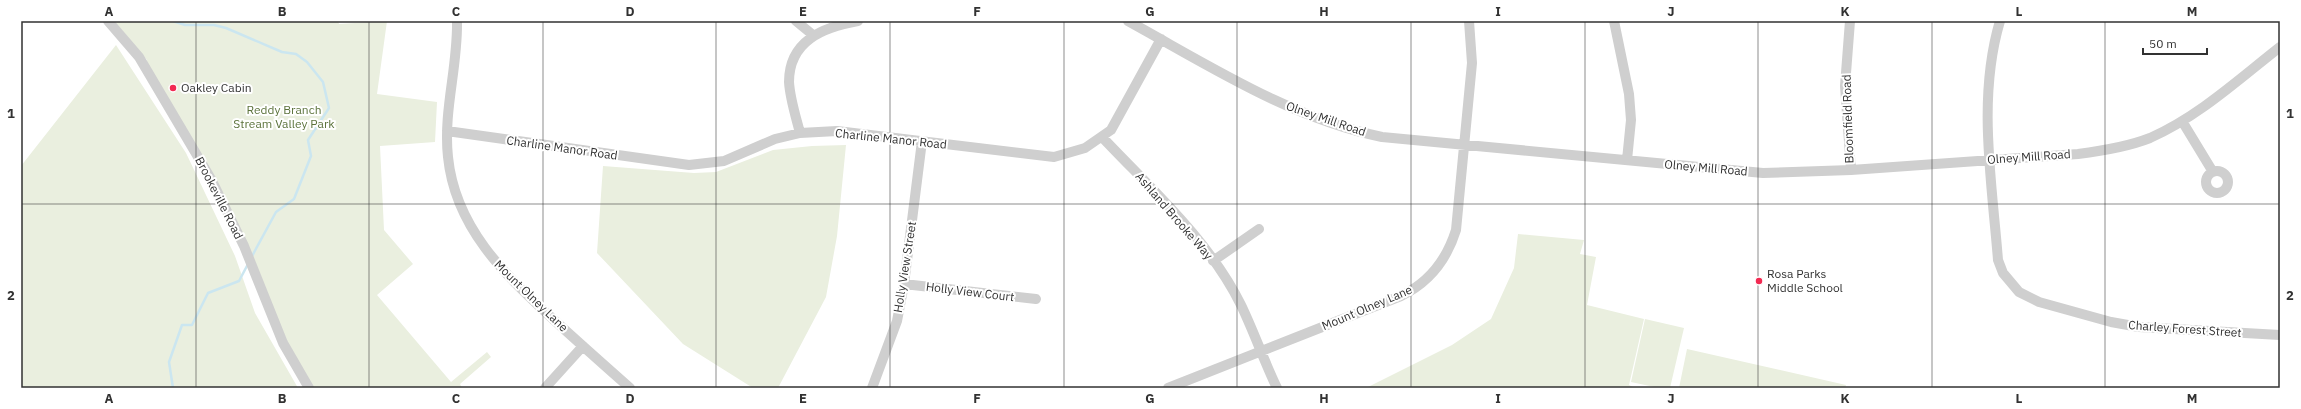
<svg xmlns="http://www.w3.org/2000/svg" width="2301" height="409" viewBox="0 0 2301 409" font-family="'IBM Plex Sans',sans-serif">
<rect width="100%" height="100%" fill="#fff"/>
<path fill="#eaefdf" d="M 114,21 L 338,21 L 339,24 L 387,21 L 377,94 L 437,102 L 435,142 L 380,146 L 384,230 L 413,264 L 377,295 L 451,382 L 487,352 L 491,357 L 460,384 L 462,388 L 308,388 L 235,223 L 141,69 L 147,60 Z
M 116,45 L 186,153 L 235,256 L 255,313 L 298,388 L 21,388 L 21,166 Z
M 846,145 L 837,236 L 826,297 L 778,388 L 753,388 L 683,344 L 597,253 L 603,166 L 694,173 L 716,172 L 773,150 L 812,146 Z
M 1518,234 L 1584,240 L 1580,254 L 1596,257 L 1587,305 L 1644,319 L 1629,385 L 1635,388 L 1366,388 L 1452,345 L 1491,319 L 1514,268 Z
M 1645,319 L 1684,328 L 1670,388 L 1659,388 L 1631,382 Z
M 1687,349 L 1846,385 L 1845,388 L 1679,388 Z"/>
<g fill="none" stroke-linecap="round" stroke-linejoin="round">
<path stroke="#cbe6f0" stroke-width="2.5" d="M 173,21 L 185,25 L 214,25 L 226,28 L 282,52 L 296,54 L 307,62 L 323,82 L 329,108 L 308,140 L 311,156 L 294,199 L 276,212 L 251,258
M 173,388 L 169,362 L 182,325 L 192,325 L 208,293 L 239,281 L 248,264"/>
<path stroke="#cfcfcf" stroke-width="10" d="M 108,21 L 139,57 L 211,179 L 244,246 L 283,343 L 309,388
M 457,21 C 458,67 443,111 448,157 C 455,227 504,274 553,319 C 578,342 604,365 630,388
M 796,21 L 813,35
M 1128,21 C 1210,66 1290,118 1382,137 L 1763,173 L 1851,170 L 2078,154 C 2102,151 2127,147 2150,138 C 2198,117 2239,79 2280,47
M 1614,21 L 1629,94 L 1631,120 L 1627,160
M 1850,21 L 1845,86 L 1851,170
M 2000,21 C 1977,98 1992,182 1998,260 L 2003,273 L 2019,292 L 2039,302 L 2111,322 L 2139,327 L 2280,335
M 2182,121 L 2213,172
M 447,131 L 689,165 L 724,161 L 775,139 L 800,133 L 837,131 L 1054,157 L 1085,148 L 1111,130 L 1161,39
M 800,133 C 796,117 790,99 789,82 C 789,41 823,27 858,21
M 1102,137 C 1151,189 1209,240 1241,305 C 1254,332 1264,361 1277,388
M2206 182a11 11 0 1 1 22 0a11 11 0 1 1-22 0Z
M 1213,261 L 1259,229
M 904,284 L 1036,299
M 545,388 L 583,346
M 872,388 L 897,321 L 904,284 L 922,141
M 1168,388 L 1401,296 C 1430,282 1447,259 1456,230 L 1472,63 L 1469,21"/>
</g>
<path fill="none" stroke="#323232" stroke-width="1" stroke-opacity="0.55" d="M 196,21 L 196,388M 369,21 L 369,388M 543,21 L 543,388M 716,21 L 716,388M 890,21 L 890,388M 1064,21 L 1064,388M 1237,21 L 1237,388M 1411,21 L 1411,388M 1585,21 L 1585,388M 1758,21 L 1758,388M 1932,21 L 1932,388M 2105,21 L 2105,388M 21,204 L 2280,204"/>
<g fill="#f22a52" stroke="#fff" stroke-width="1.5">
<circle cx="173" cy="88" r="4"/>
<circle cx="1759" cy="281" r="4"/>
</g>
<g text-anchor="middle" stroke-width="4" stroke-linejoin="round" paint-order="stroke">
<g font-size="12" fill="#323232" stroke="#fff" text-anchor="start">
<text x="181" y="92">Oakley Cabin</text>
<text x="1767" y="278">Rosa Parks<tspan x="1767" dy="14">Middle School</tspan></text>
</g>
<g font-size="12" fill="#5b723b" stroke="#fff">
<text x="284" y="114">Reddy Branch<tspan x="284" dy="14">Stream Valley Park</tspan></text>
</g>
<g font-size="12" fill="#323232" stroke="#fff">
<text transform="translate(1326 119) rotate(19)" y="4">Olney Mill Road</text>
<text transform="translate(1848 119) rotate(-92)" y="4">Bloomfield Road</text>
<text transform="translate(891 139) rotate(6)" y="4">Charline Manor Road</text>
<text transform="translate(562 148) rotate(8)" y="4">Charline Manor Road</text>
<text transform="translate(2029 157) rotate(-4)" y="4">Olney Mill Road</text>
<text transform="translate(1706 168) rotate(5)" y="4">Olney Mill Road</text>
<text transform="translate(219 198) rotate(63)" y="4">Brookeville Road</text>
<text transform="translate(1174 216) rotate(49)" y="4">Ashland Brooke Way</text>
<text transform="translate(905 267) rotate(-81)" y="4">Holly View Street</text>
<text transform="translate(970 292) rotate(7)" y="4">Holly View Court</text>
<text transform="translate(531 296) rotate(44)" y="4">Mount Olney Lane</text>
<text transform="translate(1367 308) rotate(-23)" y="4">Mount Olney Lane</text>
<text transform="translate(2185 329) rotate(4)" y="4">Charley Forest Street</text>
</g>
</g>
<rect width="2301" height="409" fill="none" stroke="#ffffff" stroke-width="44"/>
<path d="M2143 48v6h64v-6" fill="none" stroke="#323232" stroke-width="2"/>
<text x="2149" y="48" font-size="12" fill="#323232" stroke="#ffffff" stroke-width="3" paint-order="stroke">50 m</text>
<rect x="22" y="22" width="2257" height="365" fill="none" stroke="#323232" stroke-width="1.5"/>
<g font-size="13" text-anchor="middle" font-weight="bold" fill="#323232">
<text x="109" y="16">A</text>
<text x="282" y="16">B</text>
<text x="456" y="16">C</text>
<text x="630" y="16">D</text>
<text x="803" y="16">E</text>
<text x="977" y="16">F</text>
<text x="1150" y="16">G</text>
<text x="1324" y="16">H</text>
<text x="1498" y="16">I</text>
<text x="1671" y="16">J</text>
<text x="1845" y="16">K</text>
<text x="2019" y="16">L</text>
<text x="2192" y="16">M</text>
<text x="11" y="118">1</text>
<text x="2290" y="118">1</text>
<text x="11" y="300">2</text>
<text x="2290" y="300">2</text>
<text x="109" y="403">A</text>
<text x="282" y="403">B</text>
<text x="456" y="403">C</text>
<text x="630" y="403">D</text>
<text x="803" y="403">E</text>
<text x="977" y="403">F</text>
<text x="1150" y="403">G</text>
<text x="1324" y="403">H</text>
<text x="1498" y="403">I</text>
<text x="1671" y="403">J</text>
<text x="1845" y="403">K</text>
<text x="2019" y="403">L</text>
<text x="2192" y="403">M</text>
</g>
</svg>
